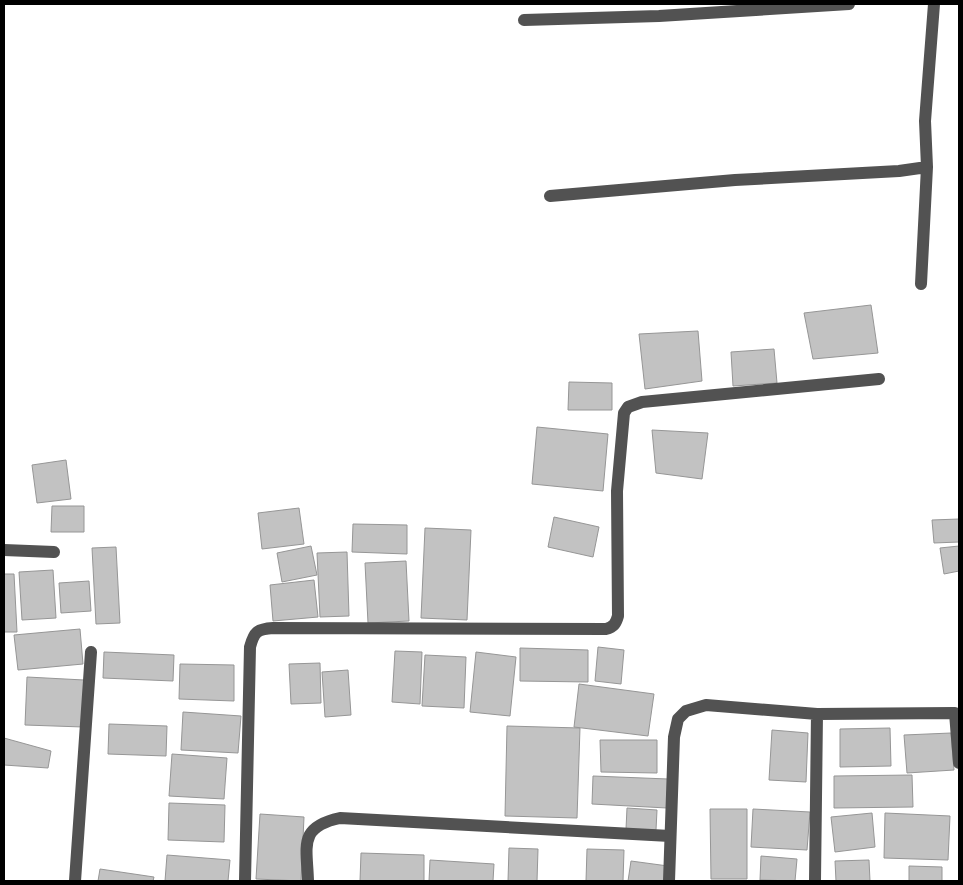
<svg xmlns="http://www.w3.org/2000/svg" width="963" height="885" viewBox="0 0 963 885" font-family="Montserrat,sans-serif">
<rect width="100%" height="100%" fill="#fff"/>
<path fill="#c2c2c2" stroke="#969696" d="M 871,305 L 878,353 L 813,359 L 804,313 Z
M 698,331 L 702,381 L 645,389 L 639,334 Z
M 774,349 L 777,383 L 733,386 L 731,352 Z
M 569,382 L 612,383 L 612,410 L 568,410 Z
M 537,427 L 608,434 L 603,491 L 532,484 Z
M 652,430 L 708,433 L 702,479 L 656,473 Z
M 66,460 L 71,499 L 37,503 L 32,465 Z
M 52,506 L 84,506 L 84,532 L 51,532 Z
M 299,508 L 304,544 L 262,549 L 258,513 Z
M 554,517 L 599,527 L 593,557 L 548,547 Z
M 959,519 L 959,542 L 934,543 L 932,520 Z
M 353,524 L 407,525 L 407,554 L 352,552 Z
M 425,528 L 471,530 L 467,620 L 421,618 Z
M 311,546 L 317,575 L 282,582 L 277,553 Z
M 959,546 L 959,571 L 944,574 L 940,548 Z
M 116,547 L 120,623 L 96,624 L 92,548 Z
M 347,552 L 349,616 L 320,617 L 317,553 Z
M 406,561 L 409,621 L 368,623 L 365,563 Z
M 53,570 L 56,618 L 22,620 L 19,572 Z
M 4,574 L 14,574 L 17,632 L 4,632 Z
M 314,580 L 318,617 L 273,621 L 270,585 Z
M 89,581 L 91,611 L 61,613 L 59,583 Z
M 80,629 L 83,664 L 18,670 L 14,635 Z
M 598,647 L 624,650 L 621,684 L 595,681 Z
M 520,648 L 588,650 L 588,682 L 520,681 Z
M 395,651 L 422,652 L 420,704 L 392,702 Z
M 104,652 L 174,655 L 173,681 L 103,678 Z
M 476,652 L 516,657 L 510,716 L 470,712 Z
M 425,655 L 466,657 L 464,708 L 422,706 Z
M 320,663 L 321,703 L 291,704 L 289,664 Z
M 180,664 L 234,665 L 234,701 L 179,699 Z
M 348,670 L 351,715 L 325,717 L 322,672 Z
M 27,677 L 84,680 L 83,727 L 25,725 Z
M 579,684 L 654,694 L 648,736 L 574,727 Z
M 183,712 L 241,716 L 238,753 L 181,750 Z
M 109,724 L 167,726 L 166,756 L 108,754 Z
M 507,726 L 580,728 L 577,818 L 505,816 Z
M 890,728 L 891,766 L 840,767 L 840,729 Z
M 772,730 L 808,733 L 806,782 L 769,780 Z
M 951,733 L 954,770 L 907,773 L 904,735 Z
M 4,738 L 51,751 L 48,768 L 4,765 Z
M 600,740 L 657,740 L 657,773 L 601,772 Z
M 172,754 L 227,758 L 224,799 L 169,796 Z
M 912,775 L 913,807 L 834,808 L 834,776 Z
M 593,776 L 668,779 L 667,808 L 592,804 Z
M 169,803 L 225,805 L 224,842 L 168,840 Z
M 627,808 L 657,810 L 656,830 L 626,829 Z
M 710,809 L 747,809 L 747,879 L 711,879 Z
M 753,809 L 810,812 L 807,850 L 751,847 Z
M 872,813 L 875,847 L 835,852 L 831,817 Z
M 885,813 L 950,816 L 948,860 L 884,858 Z
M 260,814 L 304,817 L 301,881 L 256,879 Z
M 509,848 L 538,849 L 537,881 L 508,881 Z
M 587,849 L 624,850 L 623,881 L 586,881 Z
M 361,853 L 424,855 L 424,881 L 360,881 Z
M 167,855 L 230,860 L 228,881 L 165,881 Z
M 761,856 L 797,859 L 795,881 L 760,880 Z
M 430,860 L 494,864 L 493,881 L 429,881 Z
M 869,860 L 870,881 L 836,881 L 835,861 Z
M 631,861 L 668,866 L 666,881 L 628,881 Z
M 909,866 L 942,867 L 942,881 L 909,881 Z
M 100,869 L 154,877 L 153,881 L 98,881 Z"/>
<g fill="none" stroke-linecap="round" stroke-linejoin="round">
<path stroke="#525252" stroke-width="12" d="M 524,20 L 659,16 L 849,4
M 550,196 L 735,180 L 899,171 L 927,167 L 925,121 L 934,4
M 921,284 L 927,167
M 4,550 L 54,552
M 75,881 L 91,652
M 245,881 L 250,647 C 254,632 257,629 273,628 L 606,629 C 614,627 616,623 618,616 L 617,491 L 624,413 L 628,407 L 642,402 L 879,379
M 308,881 C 307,846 298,827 340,818 L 670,836
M 669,881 L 674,737 L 678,719 L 686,711 L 706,705 L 817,714 L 955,713 L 959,763
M 815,881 L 817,714"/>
</g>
<rect width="963" height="885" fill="none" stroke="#000000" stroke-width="10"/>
</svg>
